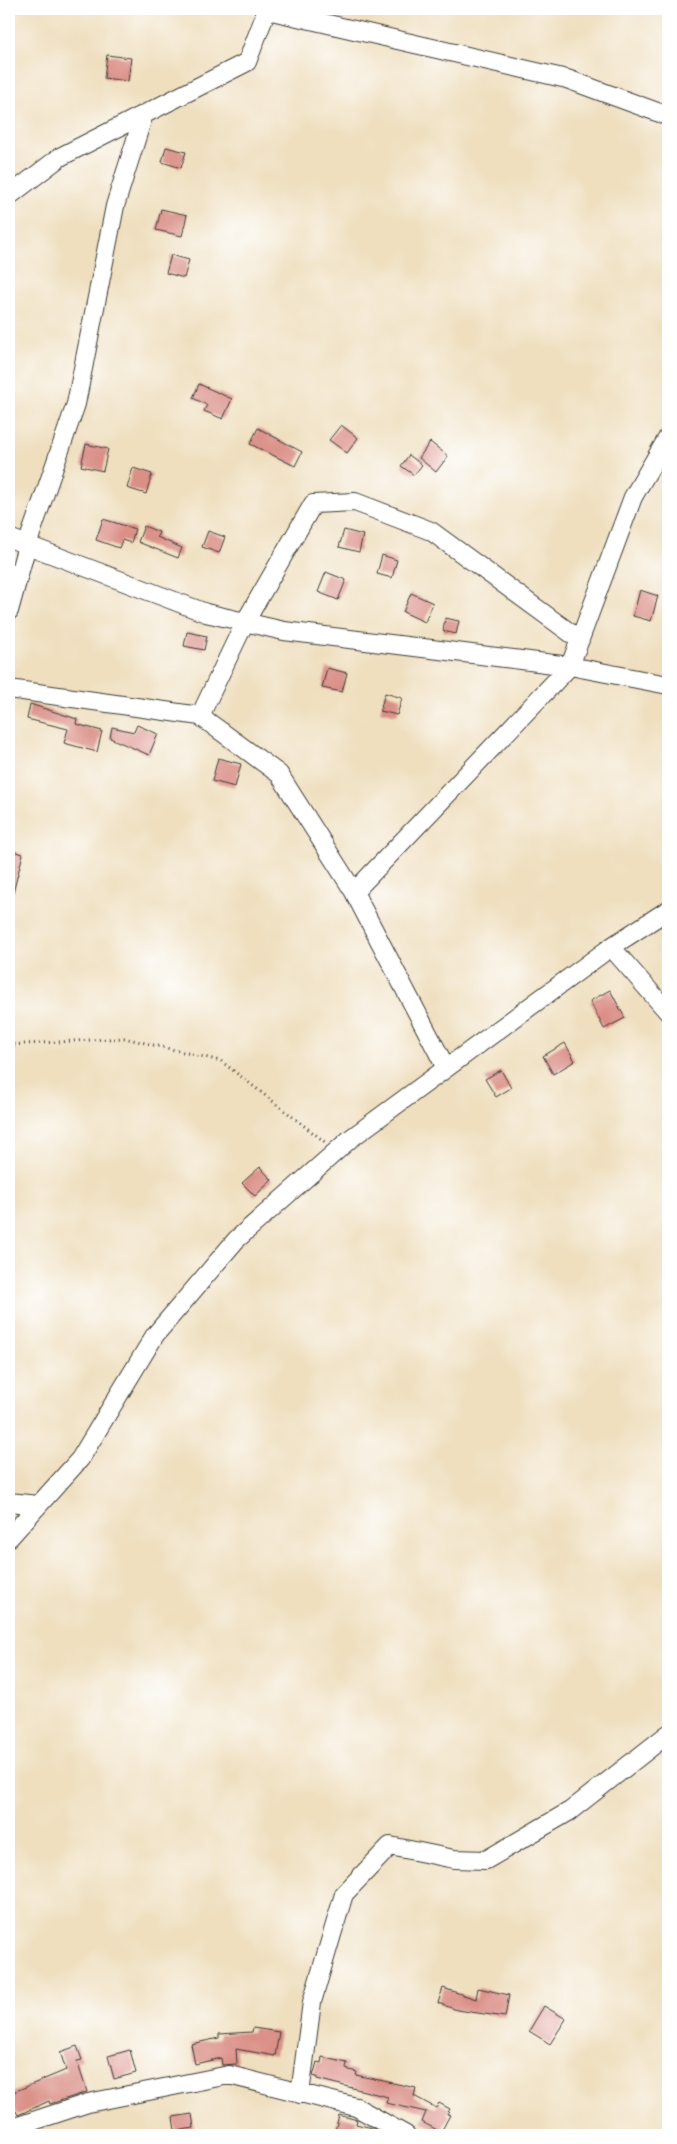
<svg xmlns="http://www.w3.org/2000/svg" width="677" height="2144" viewBox="0 0 677 2144" font-family="'Gochi Hand',sans-serif">
<rect width="100%" height="100%" fill="#fff"/>
<filter id="ink" filterUnits="userSpaceOnUse"><feTurbulence type="fractalNoise" baseFrequency=".02" numOctaves="2"/><feDisplacementMap in="SourceGraphic" scale="10" xChannelSelector="R" yChannelSelector="G"/><feConvolveMatrix kernelMatrix="1 2 1 2 8 2 1 2 1" color-interpolation-filters="sRGB"/></filter>
<filter id="wash" filterUnits="userSpaceOnUse"><feTurbulence type="fractalNoise" baseFrequency=".0096" numOctaves="4" result="noise"/><feDisplacementMap in="SourceGraphic" scale="20" xChannelSelector="R" yChannelSelector="G"/><feGaussianBlur stdDeviation="1.12" result="paint"/><feColorMatrix in="noise" values="0 0 0 0 0 0 0 0 0 0 0 0 0 0 0 0 0 1.4 0 .05"/><feComposite in="paint" operator="in"/></filter>
<g filter="url(#wash)">
<rect width="100%" height="100%" fill="#efdfbf"/>
<g id="blocks">
<path fill="#da8f87" d="M 107,55 L 131,58 L 128,81 L 104,78 Z
M 166,147 L 186,152 L 181,168 L 162,162 Z
M 161,209 L 187,215 L 182,236 L 156,230 Z
M 171,255 L 189,260 L 184,278 L 166,273 Z
M 199,384 L 232,399 L 223,419 L 204,411 L 207,405 L 193,398 Z
M 341,425 L 358,438 L 347,453 L 329,440 Z
M 258,428 L 302,452 L 295,466 L 250,444 Z
M 430,442 L 448,456 L 436,472 L 419,458 Z
M 86,444 L 108,449 L 103,471 L 81,466 Z
M 409,455 L 422,465 L 414,475 L 401,466 Z
M 133,468 L 152,474 L 146,494 L 127,488 Z
M 103,519 L 135,529 L 131,543 L 122,540 L 119,548 L 96,540 Z
M 144,526 L 159,532 L 157,537 L 182,548 L 178,558 L 138,542 Z
M 344,530 L 363,535 L 359,552 L 339,547 Z
M 208,531 L 225,537 L 219,553 L 202,547 Z
M 382,555 L 397,560 L 392,578 L 377,574 Z
M 326,572 L 346,580 L 338,600 L 318,592 Z
M 640,590 L 658,596 L 651,621 L 633,616 Z
M 411,593 L 433,603 L 425,622 L 403,612 Z
M 445,618 L 459,621 L 456,634 L 443,631 Z
M 187,632 L 207,636 L 204,650 L 184,646 Z
M 327,668 L 347,673 L 342,692 L 322,688 Z
M 385,693 L 402,698 L 397,715 L 380,711 Z
M 30,704 L 77,719 L 76,724 L 102,731 L 97,752 L 64,743 L 68,729 L 27,719 Z
M 137,725 L 158,734 L 149,755 L 110,738 L 112,727 L 134,732 Z
M 218,758 L 241,764 L 235,787 L 212,781 Z
M 9,850 L 23,854 L 13,893 L 9,892 Z
M 610,990 L 625,1018 L 604,1029 L 590,1001 Z
M 565,1043 L 575,1061 L 553,1074 L 543,1056 Z
M 501,1070 L 511,1088 L 496,1097 L 485,1079 Z
M 260,1167 L 272,1180 L 255,1196 L 242,1183 Z
M 443,1988 L 476,1999 L 478,1988 L 509,1995 L 505,2017 L 457,2010 L 438,2003 Z
M 544,2006 L 566,2019 L 550,2044 L 529,2031 Z
M 253,2028 L 279,2032 L 275,2056 L 236,2049 L 237,2064 L 222,2065 L 221,2058 L 195,2064 L 191,2044 L 219,2038 L 219,2034 L 252,2032 Z
M 77,2046 L 82,2060 L 77,2061 L 87,2092 L 50,2104 L 49,2101 L 18,2115 L 16,2111 L 9,2115 L 9,2094 L 66,2070 L 60,2052 Z
M 130,2050 L 136,2073 L 114,2079 L 108,2056 Z
M 322,2057 L 347,2063 L 346,2069 L 357,2072 L 356,2075 L 416,2088 L 414,2096 L 436,2108 L 439,2103 L 450,2109 L 447,2114 L 450,2115 L 441,2132 L 422,2122 L 426,2112 L 386,2103 L 388,2097 L 317,2079 L 317,2077 L 313,2076 L 317,2062 L 321,2063 Z
M 192,2114 L 194,2128 L 175,2131 L 173,2117 Z
M 339,2115 L 357,2120 L 356,2124 L 372,2128 L 381,2133 L 380,2135 L 348,2135 L 335,2131 Z"/>
</g>
</g>
<g filter="url(#ink)">
<use href="#blocks" fill-opacity="0" stroke="#3c3934" stroke-width="1"/>
<g fill="none" stroke-linecap="round" stroke-linejoin="round">
<g stroke="#3c3934" stroke-width="20">
<path id="minor" d="M 263,9 L 567,79 L 668,116
M 9,196 L 60,157 L 247,62 L 267,10
M 9,538 L 206,613 L 284,631 L 570,666 L 668,685
M 9,611 L 27,545 L 76,404 L 115,206 L 144,114
M 9,689 L 200,716 L 279,774 L 354,892 L 446,1068
M 200,716 L 245,622 L 313,504 L 355,502 L 431,531 L 580,640
M 354,892 L 570,666 L 633,497 L 668,437
M 611,947 L 668,1012
M 9,1502 L 38,1505
M 9,1538 L 80,1459 L 155,1335 L 236,1240 L 350,1139 L 611,947 L 668,910
M 300,2094 L 312,2002 L 344,1894 L 390,1846 L 454,1859 L 486,1860 L 570,1811 L 668,1734
M 9,2129 L 88,2103 L 229,2075 L 356,2107 L 406,2135"/>
</g>
<path stroke="#3c3934" stroke-width="3" stroke-dasharray="1 4" stroke-linecap="butt" d="M 9,1045 L 124,1038 L 221,1061 L 325,1142"/>
<use href="#minor" stroke="#fff" stroke-width="18"/>
</g>
</g>
<rect width="677" height="2144" fill="none" stroke="#fff" stroke-width="30"/>
</svg>
